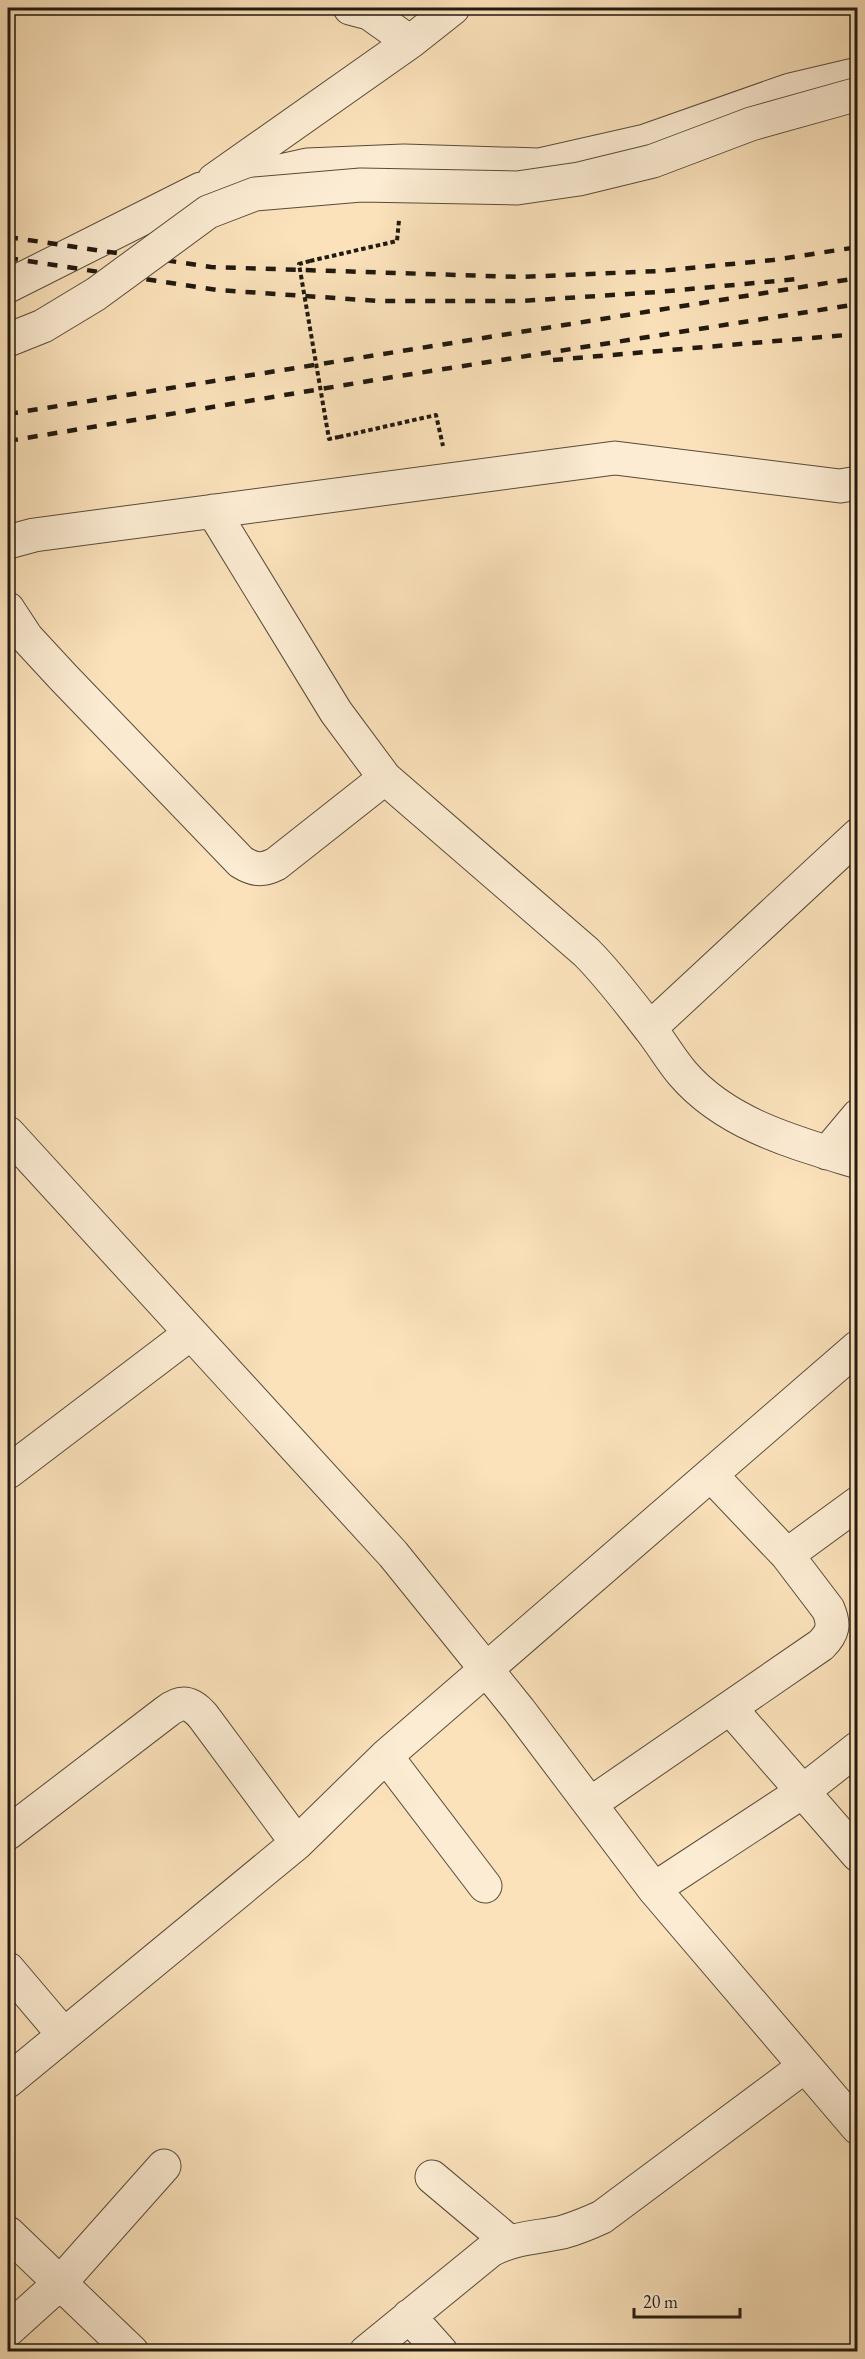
<svg xmlns="http://www.w3.org/2000/svg" width="865" height="2359" viewBox="0 0 865 2359" font-family="'EB Garamond',serif">
<rect width="100%" height="100%" fill="#fbe2bb"/>
<filter id="stains"><feTurbulence type="fractalNoise" baseFrequency=".00333" numOctaves="4"/><feColorMatrix values="0 0 0 0 .2 0 0 0 0 .09 0 0 0 0 .02 0 0 0 .5 -.17"/></filter>
<radialGradient id="worn" r=".72"><stop offset=".6" stop-color="#630" stop-opacity="0"/><stop offset="1" stop-color="#630" stop-opacity=".3"/></radialGradient>
<g fill="none" stroke-linecap="round" stroke-linejoin="round">
<g stroke="#584b3b" stroke-width="35">
<path id="minor" d="M 350,8 L 369,13 L 410,42
M 214,180 L 410,42 L 453,8
M 8,286 L 201,189 L 307,165 L 404,161 L 539,165 L 645,141 L 790,90 L 858,74
M 213,511 L 336,712 L 385,778 L 586,952 C 610,976 630,1003 651,1030 C 662,1044 671,1060 683,1074 C 727,1125 796,1143 858,1162
M 8,542 L 34,535 L 615,458 L 840,486 L 858,483
M 8,609 L 27,638 L 64,678 L 241,862 C 254,870 262,871 276,864 L 385,778
M 650,1028 L 858,835
M 8,1133 L 393,1554 L 519,1710 L 654,1889 L 858,2128
M 827,1153 L 858,1116
M 8,1472 L 191,1333
M 787,1555 L 858,1503
M 730,1708 L 858,1855
M 386,1756 L 485,1886
M 590,1804 L 821,1645 C 833,1633 835,1625 828,1609 L 787,1555 L 711,1475
M 8,1833 L 166,1712 C 181,1700 191,1702 203,1716 L 297,1843
M 654,1889 L 802,1792 L 858,1748
M 8,1969 L 64,2035
M 8,2081 L 297,1843 L 386,1756 L 858,1347
M 432,2177 L 508,2241
M 8,2233 L 132,2352
M 409,2316 L 441,2352
M 8,2330 L 60,2283 L 164,2166
M 366,2352 L 491,2250 C 516,2237 536,2238 563,2232 C 577,2228 589,2223 602,2217 L 805,2066"/>
</g>
<path stroke="#211910" stroke-width="4" stroke-dasharray="4.5 3" stroke-linecap="butt" d="M 310,261 L 397,241 L 399,220
M 339,437 L 436,415 L 443,446"/>
<use href="#minor" stroke="#fcecd3" stroke-width="33"/>
<path stroke="#211910" stroke-width="4.5" stroke-dasharray="10 10" stroke-linecap="butt" d="M 8,237 L 211,267 L 520,277 L 659,271 L 773,260 L 858,247
M 8,258 L 217,290 L 379,301 L 521,301 L 658,292 L 798,279
M 553,360 L 858,334
M 8,414 L 858,278
M 8,441 L 393,377 L 858,304"/>
<g stroke="#584b3b" stroke-width="35" stroke-linecap="butt">
<path id="minor-bridge" d="M 8,340 L 43,326 L 96,294 L 208,212 L 255,194 L 361,185 L 517,188 L 579,179 L 653,161 L 751,124 L 858,94"/>
</g>
<path stroke="#211910" stroke-width="4" stroke-dasharray="4.5 3" stroke-linecap="butt" d="M 310,261 L 299,264 L 329,439 L 339,437"/>
<use href="#minor-bridge" stroke="#fcecd3" stroke-width="33"/>
</g>
<rect width="865" height="2359" fill="none" stroke="#fbe2bb" stroke-width="30"/>
<rect x="9" y="9" width="847" height="2341" fill="none" stroke="#211910" stroke-width="3"/>
<rect x="15" y="15" width="835" height="2329" fill="none" stroke="#211910" stroke-width="1.5"/>
<path d="M634 2308v9h106v-9" fill="none" stroke="#211910" stroke-width="3"/>
<text x="643" y="2308" font-size="18" fill="#211910" stroke="#fcecd3" stroke-width="4.5" paint-order="stroke">20 m</text>
<rect width="100%" height="100%" filter="url(#stains)"/>
<rect width="100%" height="100%" fill="url(#worn)"/>
</svg>
